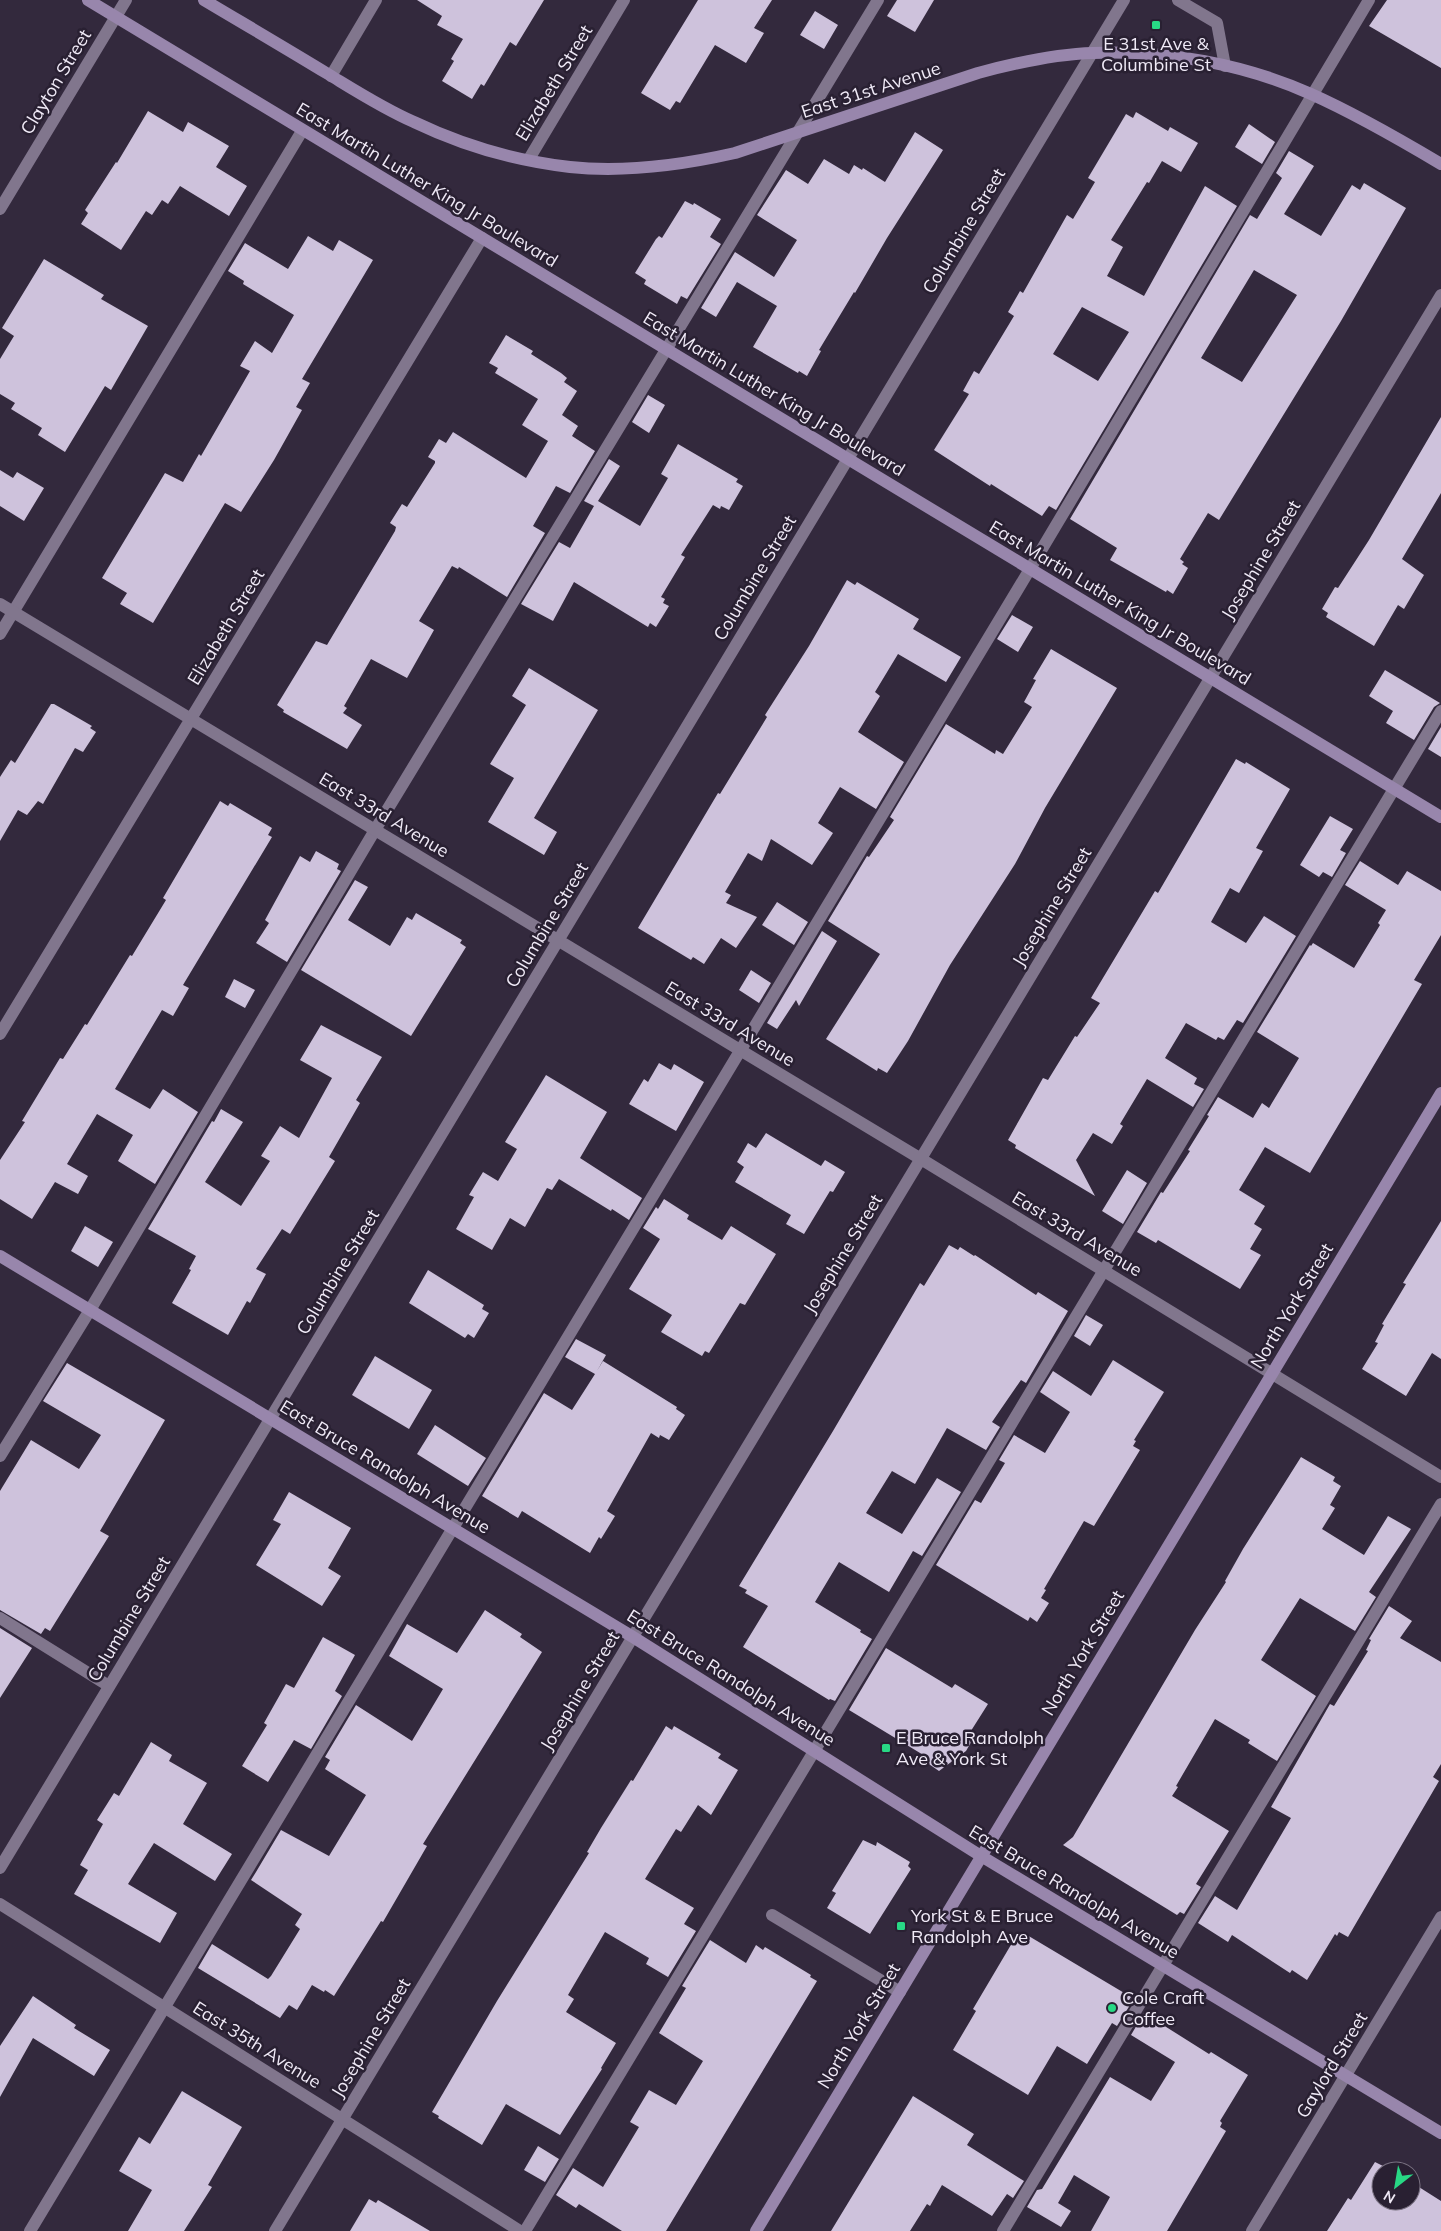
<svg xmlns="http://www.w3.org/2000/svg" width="1441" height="2231" viewBox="0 0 1441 2231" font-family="Mulish,sans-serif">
<rect width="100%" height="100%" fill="#33293d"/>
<path fill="#cec2dc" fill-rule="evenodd" d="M 417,0 L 544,0 L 516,46 L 510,42 L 484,86 L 481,84 L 472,99 L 442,81 L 454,61 L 451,59 L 463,39 L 437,25 L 442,16 Z
M 698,0 L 772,0 L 754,28 L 764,33 L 746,63 L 715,45 L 680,103 L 676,101 L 670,110 L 641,93 Z
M 897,0 L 934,0 L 915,32 L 887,16 Z
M 1387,0 L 1441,0 L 1441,68 L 1369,26 Z
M 815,11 L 838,25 L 824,49 L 800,35 Z
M 148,111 L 183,132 L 188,122 L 229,146 L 216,167 L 247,186 L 229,216 L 180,186 L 168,204 L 162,200 L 152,215 L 146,211 L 121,250 L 81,224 L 88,213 L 85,210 L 116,162 L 117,163 Z
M 1136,112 L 1168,131 L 1170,127 L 1198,143 L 1181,172 L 1162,161 L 1149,183 L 1147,182 L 1111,240 L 1123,247 L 1107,276 L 1144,296 L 1205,186 L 1237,206 L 1056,510 L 1049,506 L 1042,516 L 991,484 L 990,486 L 934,450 L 969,394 L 963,391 L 974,371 L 979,374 L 1014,316 L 1008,312 L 1020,291 L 1023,293 L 1067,215 L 1073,219 L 1095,182 L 1088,178 L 1126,114 L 1133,118 ZM 1082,307 L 1129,332 L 1098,381 L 1053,354 Z
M 1249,124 L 1275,142 L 1262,164 L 1235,147 Z
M 915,132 L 943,150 L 887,238 L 855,293 L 854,292 L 819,350 L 821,351 L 807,376 L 799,371 L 798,373 L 753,347 L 777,306 L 737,282 L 716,317 L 701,308 L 735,252 L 774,277 L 797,240 L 757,215 L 786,170 L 808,184 L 824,159 L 849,174 L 854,165 L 862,170 L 863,168 L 885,182 Z
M 1289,151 L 1314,166 L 1284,214 L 1321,236 L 1352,185 L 1360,190 L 1364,183 L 1406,208 L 1341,321 L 1219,520 L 1208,513 L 1180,559 L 1184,562 L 1182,564 L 1188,568 L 1173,594 L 1167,590 L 1166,592 L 1110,560 L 1117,548 L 1070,519 L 1250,215 L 1257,219 L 1282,178 L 1276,173 ZM 1254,270 L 1297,295 L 1242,382 L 1201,358 Z
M 685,201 L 693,205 L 694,203 L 721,219 L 710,237 L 721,244 L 687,299 L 681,296 L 677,304 L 644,284 L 646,280 L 635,273 L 656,239 L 659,236 L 662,238 Z
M 308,236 L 333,251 L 339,240 L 373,260 L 302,379 L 310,383 L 296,407 L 302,410 L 274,460 L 241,512 L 225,503 L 153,623 L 120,604 L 127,593 L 102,578 L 165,473 L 183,482 L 199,454 L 201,456 L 250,371 L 240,366 L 255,341 L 272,353 L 294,315 L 243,284 L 244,281 L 228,271 L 245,243 L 288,269 Z
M 44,259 L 104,295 L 101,299 L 148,326 L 111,390 L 105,386 L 65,452 L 38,435 L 42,428 L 11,409 L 15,403 L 0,394 L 0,359 L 14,336 L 2,328 Z
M 506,335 L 533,351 L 531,354 L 561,373 L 567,378 L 564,382 L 577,391 L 562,415 L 578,426 L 572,436 L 595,451 L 570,493 L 556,486 L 533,526 L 545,533 L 507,597 L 459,567 L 458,569 L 452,566 L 419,621 L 434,630 L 407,678 L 371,659 L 344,706 L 347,708 L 343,713 L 362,725 L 347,749 L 283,712 L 284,710 L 277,705 L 316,641 L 327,645 L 395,531 L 396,527 L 390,523 L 402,504 L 407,507 L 435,463 L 435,461 L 428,457 L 439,439 L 446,443 L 453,432 L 526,478 L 548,441 L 522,425 L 538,399 L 495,373 L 498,368 L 489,363 Z
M 648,395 L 665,405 L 649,433 L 632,422 Z
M 1441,417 L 1441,493 L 1402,559 L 1424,575 L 1404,609 L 1398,605 L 1374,646 L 1326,617 L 1328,613 L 1322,609 L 1335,587 L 1338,588 L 1369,540 Z
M 678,444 L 738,479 L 736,482 L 743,486 L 729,510 L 721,506 L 720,509 L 713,505 L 681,555 L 685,557 L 661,597 L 665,599 L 663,603 L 669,606 L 656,627 L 650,623 L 648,627 L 574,582 L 553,621 L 521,604 L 559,542 L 570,548 L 594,506 L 584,501 L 609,459 L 620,466 L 598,501 L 640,526 L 668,478 L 661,474 Z
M 0,470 L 13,478 L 17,472 L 44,488 L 24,521 L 0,506 Z
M 847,580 L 855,585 L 857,582 L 919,619 L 913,629 L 961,657 L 946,682 L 898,654 L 875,692 L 880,696 L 858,732 L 904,762 L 876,809 L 840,787 L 818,823 L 833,833 L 812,865 L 771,839 L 762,861 L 748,853 L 725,892 L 731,895 L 726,903 L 757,917 L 736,948 L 721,938 L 704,964 L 693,957 L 691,960 L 638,928 L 718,793 L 720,794 L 767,717 L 765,715 L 809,646 Z
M 1012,615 L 1033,627 L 1018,652 L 997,639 Z
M 1051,649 L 1117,688 L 1045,808 L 1015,864 L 950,965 L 908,1041 L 887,1073 L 878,1068 L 877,1071 L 826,1039 L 880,954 L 828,921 L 867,856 L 869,857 L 894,820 L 890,817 L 946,724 L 995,754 L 996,750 L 1003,754 L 1032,707 L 1024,702 L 1036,680 L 1033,679 Z
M 529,668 L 598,710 L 534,818 L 557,832 L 544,855 L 488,822 L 514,778 L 490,764 L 526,705 L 512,696 Z
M 1385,670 L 1440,703 L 1434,707 L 1414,740 L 1386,723 L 1393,711 L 1369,696 Z
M 51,704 L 54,704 L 92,726 L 90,728 L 96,732 L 83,752 L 75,748 L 43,804 L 38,801 L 27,815 L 18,810 L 0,841 L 0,777 L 11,760 L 15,763 Z
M 1441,727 L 1441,757 L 1428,749 Z
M 1236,759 L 1245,764 L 1246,762 L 1290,789 L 1256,848 L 1263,851 L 1239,893 L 1230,888 L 1211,922 L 1246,943 L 1264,916 L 1296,936 L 1243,1023 L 1237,1020 L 1224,1040 L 1218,1037 L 1216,1040 L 1186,1023 L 1165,1058 L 1197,1078 L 1194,1084 L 1204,1089 L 1193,1107 L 1147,1079 L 1120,1124 L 1123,1126 L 1112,1144 L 1093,1133 L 1076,1160 L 1095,1196 L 1015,1148 L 1016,1145 L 1008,1140 L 1043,1078 L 1048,1080 L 1075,1036 L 1077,1037 L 1100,1003 L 1091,998 L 1155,891 L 1158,893 Z
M 220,801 L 228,806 L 230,803 L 272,828 L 268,835 L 272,837 L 183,985 L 189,988 L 173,1016 L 162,1010 L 115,1089 L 150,1109 L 163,1089 L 198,1112 L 155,1184 L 118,1161 L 133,1135 L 97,1114 L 67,1164 L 88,1176 L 78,1194 L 55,1182 L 32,1219 L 0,1199 L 0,1160 L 25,1122 L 22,1121 L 60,1058 L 63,1059 L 85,1024 L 87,1025 L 130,955 L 132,956 L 166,900 L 163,898 Z
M 1330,816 L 1353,829 L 1340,850 L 1346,853 L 1332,877 L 1323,872 L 1319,877 L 1300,865 Z
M 316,851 L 339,864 L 337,869 L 341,871 L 287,962 L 256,943 L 269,923 L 265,920 L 300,856 L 310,862 Z
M 1360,861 L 1398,885 L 1407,871 L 1441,891 L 1441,935 L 1414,980 L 1422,984 L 1310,1173 L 1265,1147 L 1239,1190 L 1265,1206 L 1254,1224 L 1262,1229 L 1250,1249 L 1261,1255 L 1240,1289 L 1158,1240 L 1156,1243 L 1137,1232 L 1161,1192 L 1163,1193 L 1190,1151 L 1188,1150 L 1209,1116 L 1207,1115 L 1218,1097 L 1253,1118 L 1262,1103 L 1269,1108 L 1299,1058 L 1257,1032 L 1310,945 L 1311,946 L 1313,943 L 1354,968 L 1380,925 L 1378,923 L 1386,910 L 1345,885 Z
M 355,880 L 368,887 L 348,920 L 390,946 L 407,917 L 412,920 L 416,913 L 462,940 L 460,943 L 466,947 L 411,1036 L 301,970 Z
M 777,902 L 808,922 L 794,945 L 762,925 Z
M 822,931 L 837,941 L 799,1006 L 796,1000 L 777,1029 L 767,1023 Z
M 751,970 L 771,983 L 759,1003 L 739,990 Z
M 234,979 L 255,990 L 245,1008 L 225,997 Z
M 321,1025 L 382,1057 L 356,1100 L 360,1103 L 329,1157 L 335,1161 L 290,1234 L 282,1229 L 256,1269 L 266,1274 L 250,1303 L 247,1301 L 228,1335 L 172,1303 L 191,1270 L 189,1269 L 196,1256 L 148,1229 L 212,1121 L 214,1122 L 221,1109 L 243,1122 L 205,1182 L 241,1206 L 270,1161 L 261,1156 L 280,1126 L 299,1138 L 332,1078 L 300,1060 Z
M 659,1063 L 671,1070 L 674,1064 L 704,1082 L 676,1131 L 629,1104 L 644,1079 L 648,1082 Z
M 546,1075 L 607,1112 L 580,1158 L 642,1198 L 629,1220 L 612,1209 L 611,1211 L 559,1179 L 552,1190 L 547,1188 L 525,1227 L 510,1218 L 492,1250 L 456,1229 L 474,1197 L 469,1195 L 483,1172 L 498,1181 L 517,1149 L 505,1142 Z
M 766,1133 L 821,1166 L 825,1160 L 845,1172 L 833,1192 L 830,1191 L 804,1234 L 786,1224 L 791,1215 L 735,1182 L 744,1167 L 737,1162 L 748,1143 L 756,1148 Z
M 1127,1170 L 1147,1183 L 1123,1224 L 1102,1211 Z
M 664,1199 L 689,1215 L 687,1219 L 722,1240 L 731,1226 L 776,1254 L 745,1305 L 740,1303 L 709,1353 L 705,1351 L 702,1356 L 661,1332 L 672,1315 L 629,1289 L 660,1239 L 643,1228 L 656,1207 L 658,1209 Z
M 1441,1221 L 1441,1359 L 1432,1353 L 1406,1396 L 1362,1369 L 1378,1343 L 1375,1342 L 1384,1325 L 1382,1324 L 1406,1284 L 1403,1283 Z
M 85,1226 L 113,1242 L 98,1267 L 71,1251 Z
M 949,1245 L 958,1250 L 960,1247 L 974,1256 L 975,1255 L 1036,1295 L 1038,1292 L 1068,1311 L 1026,1383 L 1021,1380 L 992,1422 L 1000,1427 L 986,1450 L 947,1428 L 915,1484 L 892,1471 L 866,1513 L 902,1534 L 937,1478 L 961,1492 L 922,1556 L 913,1551 L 889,1592 L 839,1562 L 815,1602 L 861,1630 L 860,1632 L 872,1639 L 835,1701 L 830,1699 L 829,1700 L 743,1647 L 768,1606 L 745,1593 L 747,1590 L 739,1586 L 833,1431 L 920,1283 L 924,1286 Z
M 428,1270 L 484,1305 L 482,1309 L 489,1313 L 474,1338 L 468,1334 L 465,1338 L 409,1303 Z
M 1086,1315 L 1103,1325 L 1090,1346 L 1074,1336 Z
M 576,1339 L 606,1355 L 597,1371 L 603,1361 L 677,1407 L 676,1409 L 685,1415 L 669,1440 L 660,1435 L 659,1438 L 651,1433 L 607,1511 L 615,1516 L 601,1539 L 599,1537 L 590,1553 L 522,1511 L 518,1518 L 482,1496 L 544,1393 L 572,1410 L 595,1374 L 565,1357 Z
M 375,1356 L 432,1390 L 409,1429 L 352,1395 Z
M 1113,1360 L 1164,1392 L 1134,1440 L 1136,1441 L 1133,1446 L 1140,1450 L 1094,1526 L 1084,1521 L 1044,1589 L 1046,1590 L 1041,1598 L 1049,1603 L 1037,1622 L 1030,1617 L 1028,1621 L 936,1565 L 975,1500 L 981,1503 L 1005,1463 L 999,1460 L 1014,1435 L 1045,1453 L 1070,1412 L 1040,1392 L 1053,1371 L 1091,1396 Z
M 67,1363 L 165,1420 L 100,1531 L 109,1536 L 50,1631 L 45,1628 L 41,1634 L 0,1610 L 0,1491 L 31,1440 L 79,1469 L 101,1435 L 43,1401 Z
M 435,1425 L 486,1458 L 468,1486 L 417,1454 Z
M 1301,1457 L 1335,1477 L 1333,1481 L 1341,1486 L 1330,1505 L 1335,1508 L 1322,1529 L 1364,1555 L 1388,1516 L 1411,1529 L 1369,1592 L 1376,1597 L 1355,1631 L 1300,1598 L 1261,1660 L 1316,1696 L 1277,1761 L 1248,1743 L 1250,1740 L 1215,1719 L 1176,1786 L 1178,1787 L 1172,1796 L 1229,1831 L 1196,1884 L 1201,1887 L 1184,1914 L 1180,1912 L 1177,1915 L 1063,1845 L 1073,1837 L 1195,1630 L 1226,1582 L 1225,1581 L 1243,1549 Z
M 289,1492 L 351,1528 L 328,1568 L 341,1576 L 322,1606 L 256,1565 L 281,1524 L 273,1520 Z
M 1389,1606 L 1412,1621 L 1400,1638 L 1441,1662 L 1441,1764 L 1433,1777 L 1439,1781 L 1348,1937 L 1339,1932 L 1337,1936 L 1335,1934 L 1307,1980 L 1292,1970 L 1290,1973 L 1232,1935 L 1228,1942 L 1198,1923 L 1215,1896 L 1237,1910 L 1291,1818 L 1271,1807 L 1330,1704 L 1334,1706 L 1368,1651 L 1366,1650 L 1371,1640 L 1369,1639 Z
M 485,1610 L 522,1634 L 520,1637 L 542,1652 L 423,1844 L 427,1846 L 383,1922 L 381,1921 L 334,1996 L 325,1990 L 324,1992 L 312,1985 L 297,2010 L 289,2005 L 280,2018 L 198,1968 L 212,1944 L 268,1979 L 271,1976 L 300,1929 L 295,1925 L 302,1914 L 251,1880 L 256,1872 L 281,1830 L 329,1856 L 366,1795 L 325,1769 L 330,1760 L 325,1757 L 356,1705 L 412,1741 L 443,1689 L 389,1656 L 407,1624 L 457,1653 Z
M 0,1628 L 32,1648 L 0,1698 Z
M 323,1637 L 355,1655 L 335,1691 L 342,1696 L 311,1749 L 294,1740 L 268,1782 L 242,1766 L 267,1725 L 264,1723 L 286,1684 L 294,1688 Z
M 886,1648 L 952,1688 L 955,1684 L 988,1704 L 969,1734 L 974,1737 L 966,1751 L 939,1771 L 923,1760 L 925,1756 L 849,1710 Z
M 666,1726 L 672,1730 L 674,1726 L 721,1754 L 718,1758 L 738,1770 L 711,1815 L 698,1805 L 681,1832 L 676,1829 L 645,1879 L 694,1908 L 684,1924 L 696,1931 L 668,1977 L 646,1964 L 649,1958 L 605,1932 L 568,1995 L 574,1999 L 566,2012 L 616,2043 L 601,2068 L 602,2069 L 560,2135 L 506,2104 L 482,2145 L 438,2118 L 439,2116 L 432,2112 L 497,2001 L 589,1853 L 587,1852 L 601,1828 L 631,1780 L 633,1781 Z
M 151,1742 L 172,1755 L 169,1761 L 207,1783 L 183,1824 L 232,1854 L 215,1881 L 154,1843 L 128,1884 L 177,1913 L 160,1943 L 74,1894 L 88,1870 L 80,1865 L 103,1824 L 97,1820 L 114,1793 L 119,1796 Z
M 863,1840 L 876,1846 L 877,1842 L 910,1862 L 908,1866 L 911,1869 L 870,1934 L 827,1908 L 836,1893 L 832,1891 Z
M 1027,1935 L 1131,1997 L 1127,2003 L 1130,2005 L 1117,2026 L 1112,2023 L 1087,2064 L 1057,2046 L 1028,2095 L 953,2050 L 976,2011 L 973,2009 L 1015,1938 Z
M 710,1940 L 746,1963 L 756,1945 L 763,1950 L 765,1947 L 811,1975 L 810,1977 L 817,1981 L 666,2231 L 622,2231 L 579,2204 L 576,2208 L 556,2195 L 573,2168 L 603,2187 L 639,2127 L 630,2122 L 649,2090 L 676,2105 L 703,2061 L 659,2033 L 686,1988 L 682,1986 Z
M 33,1996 L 76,2025 L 74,2028 L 110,2050 L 94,2076 L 33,2038 L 0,2097 L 0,2046 Z
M 1144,2013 L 1209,2054 L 1211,2052 L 1248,2075 L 1220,2121 L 1222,2123 L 1220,2127 L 1226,2131 L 1167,2231 L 1091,2231 L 1110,2197 L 1074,2175 L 1058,2203 L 1071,2211 L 1061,2227 L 1027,2207 L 1037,2190 L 1042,2189 L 1110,2077 L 1151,2101 L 1175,2062 L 1131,2035 Z
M 182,2091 L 242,2127 L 208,2185 L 212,2187 L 184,2231 L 128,2231 L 152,2190 L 119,2171 L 139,2137 L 150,2144 Z
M 913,2096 L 974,2134 L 967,2145 L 1024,2181 L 1013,2198 L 1007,2194 L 992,2216 L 942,2185 L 930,2206 L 927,2204 L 910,2231 L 831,2231 Z
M 538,2146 L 559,2159 L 545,2182 L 524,2170 Z
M 1375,2162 L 1393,2171 L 1381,2171 L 1381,2201 L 1411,2201 L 1411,2182 L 1441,2201 L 1441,2231 L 1327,2231 L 1348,2198 L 1351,2200 Z
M 369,2199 L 376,2203 L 378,2200 L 430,2231 L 350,2231 Z"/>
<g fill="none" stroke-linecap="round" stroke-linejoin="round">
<path stroke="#81768d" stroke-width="12" d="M 331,76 L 376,0
M 0,634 L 302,131
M 0,1456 L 90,1310 L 375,830 L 878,0
M 0,1618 L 109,1686
M 772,1915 L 900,1992
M 30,2231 L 1030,569 L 1369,0
M 525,2231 L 1441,711
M 1003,2231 L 1441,1504"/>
<path stroke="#81768d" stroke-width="12" d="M 1178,0 L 1217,23 L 1225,66
M 529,159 L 624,0
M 0,209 L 126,0
M 0,604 L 921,1159 L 1441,1477
M 0,1034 L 482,238
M 0,1868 L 1124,0
M 0,1904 L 520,2231
M 275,2231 L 1441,295
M 1252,2231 L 1441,1917"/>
<path stroke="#9886ac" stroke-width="12" d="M 88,0 L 1441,817
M 204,0 C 246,25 287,49 328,74 C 356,91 384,109 414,122 C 462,145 517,161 570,167 C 625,173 682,165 735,153 L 978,73 C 1015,63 1055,54 1093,53 C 1167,50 1244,64 1311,94 C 1356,114 1399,139 1441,164
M 0,1256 L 633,1637 L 981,1856 L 1441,2133
M 756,2231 L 1441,1093"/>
</g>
<g fill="#28d885" stroke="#292032" stroke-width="2">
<rect x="1151" y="20" width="10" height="10" rx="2.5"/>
<rect x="881" y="1743" width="10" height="10" rx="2.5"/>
<rect x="896" y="1921" width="10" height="10" rx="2.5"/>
<circle cx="1112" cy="2008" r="5"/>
</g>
<g text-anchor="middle" stroke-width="5" stroke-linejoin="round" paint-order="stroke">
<g font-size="18" fill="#f0eaf7" stroke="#292032" text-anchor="start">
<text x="1156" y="50" text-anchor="middle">E 31st Ave &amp;<tspan x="1156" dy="21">Columbine St</tspan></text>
<text x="896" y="1744">E Bruce Randolph<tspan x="896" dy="21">Ave &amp; York St</tspan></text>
<text x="911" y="1922">York St &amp; E Bruce<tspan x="911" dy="21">Randolph Ave</tspan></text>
<text x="1122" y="2004">Cole Craft<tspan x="1122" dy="21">Coffee</tspan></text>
</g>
<g font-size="18" fill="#f0eaf7" stroke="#292032">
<text transform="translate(56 82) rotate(-59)" y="6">Clayton Street</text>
<text transform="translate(554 83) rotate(-59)" y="6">Elizabeth Street</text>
<text transform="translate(871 90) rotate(-18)" y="6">East 31st Avenue</text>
<text transform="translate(427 185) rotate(31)" y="6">East Martin Luther King Jr Boulevard</text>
<text transform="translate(964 231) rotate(-59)" y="6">Columbine Street</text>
<text transform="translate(774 394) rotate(31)" y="6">East Martin Luther King Jr Boulevard</text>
<text transform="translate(1261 560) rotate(-59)" y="6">Josephine Street</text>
<text transform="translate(755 578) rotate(-59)" y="6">Columbine Street</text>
<text transform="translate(1120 603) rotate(31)" y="6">East Martin Luther King Jr Boulevard</text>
<text transform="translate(226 627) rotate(-59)" y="6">Elizabeth Street</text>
<text transform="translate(384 815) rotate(31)" y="6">East 33rd Avenue</text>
<text transform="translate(1052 907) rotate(-59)" y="6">Josephine Street</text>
<text transform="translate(547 925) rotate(-59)" y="6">Columbine Street</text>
<text transform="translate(730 1024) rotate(31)" y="6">East 33rd Avenue</text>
<text transform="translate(1077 1234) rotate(31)" y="6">East 33rd Avenue</text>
<text transform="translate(843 1254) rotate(-59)" y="6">Josephine Street</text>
<text transform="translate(338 1272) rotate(-59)" y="6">Columbine Street</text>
<text transform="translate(1292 1306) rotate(-59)" y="6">North York Street</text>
<text transform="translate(385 1467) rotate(31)" y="6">East Bruce Randolph Avenue</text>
<text transform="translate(129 1619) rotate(-59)" y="6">Columbine Street</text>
<text transform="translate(1083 1653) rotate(-59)" y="6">North York Street</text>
<text transform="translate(731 1678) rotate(32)" y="6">East Bruce Randolph Avenue</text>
<text transform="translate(580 1691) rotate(-59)" y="6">Josephine Street</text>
<text transform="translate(1074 1892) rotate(31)" y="6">East Bruce Randolph Avenue</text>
<text transform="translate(859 2026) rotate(-59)" y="6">North York Street</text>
<text transform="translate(371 2038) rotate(-59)" y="6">Josephine Street</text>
<text transform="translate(257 2045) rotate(32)" y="6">East 35th Avenue</text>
<text transform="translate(1332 2065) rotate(-59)" y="6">Gaylord Street</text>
</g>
</g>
<g transform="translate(1396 2186) rotate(211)"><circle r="24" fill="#292032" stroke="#797181"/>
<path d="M0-4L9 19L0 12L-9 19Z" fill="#28d885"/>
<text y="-8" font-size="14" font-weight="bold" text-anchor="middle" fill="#f0eaf7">N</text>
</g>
</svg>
